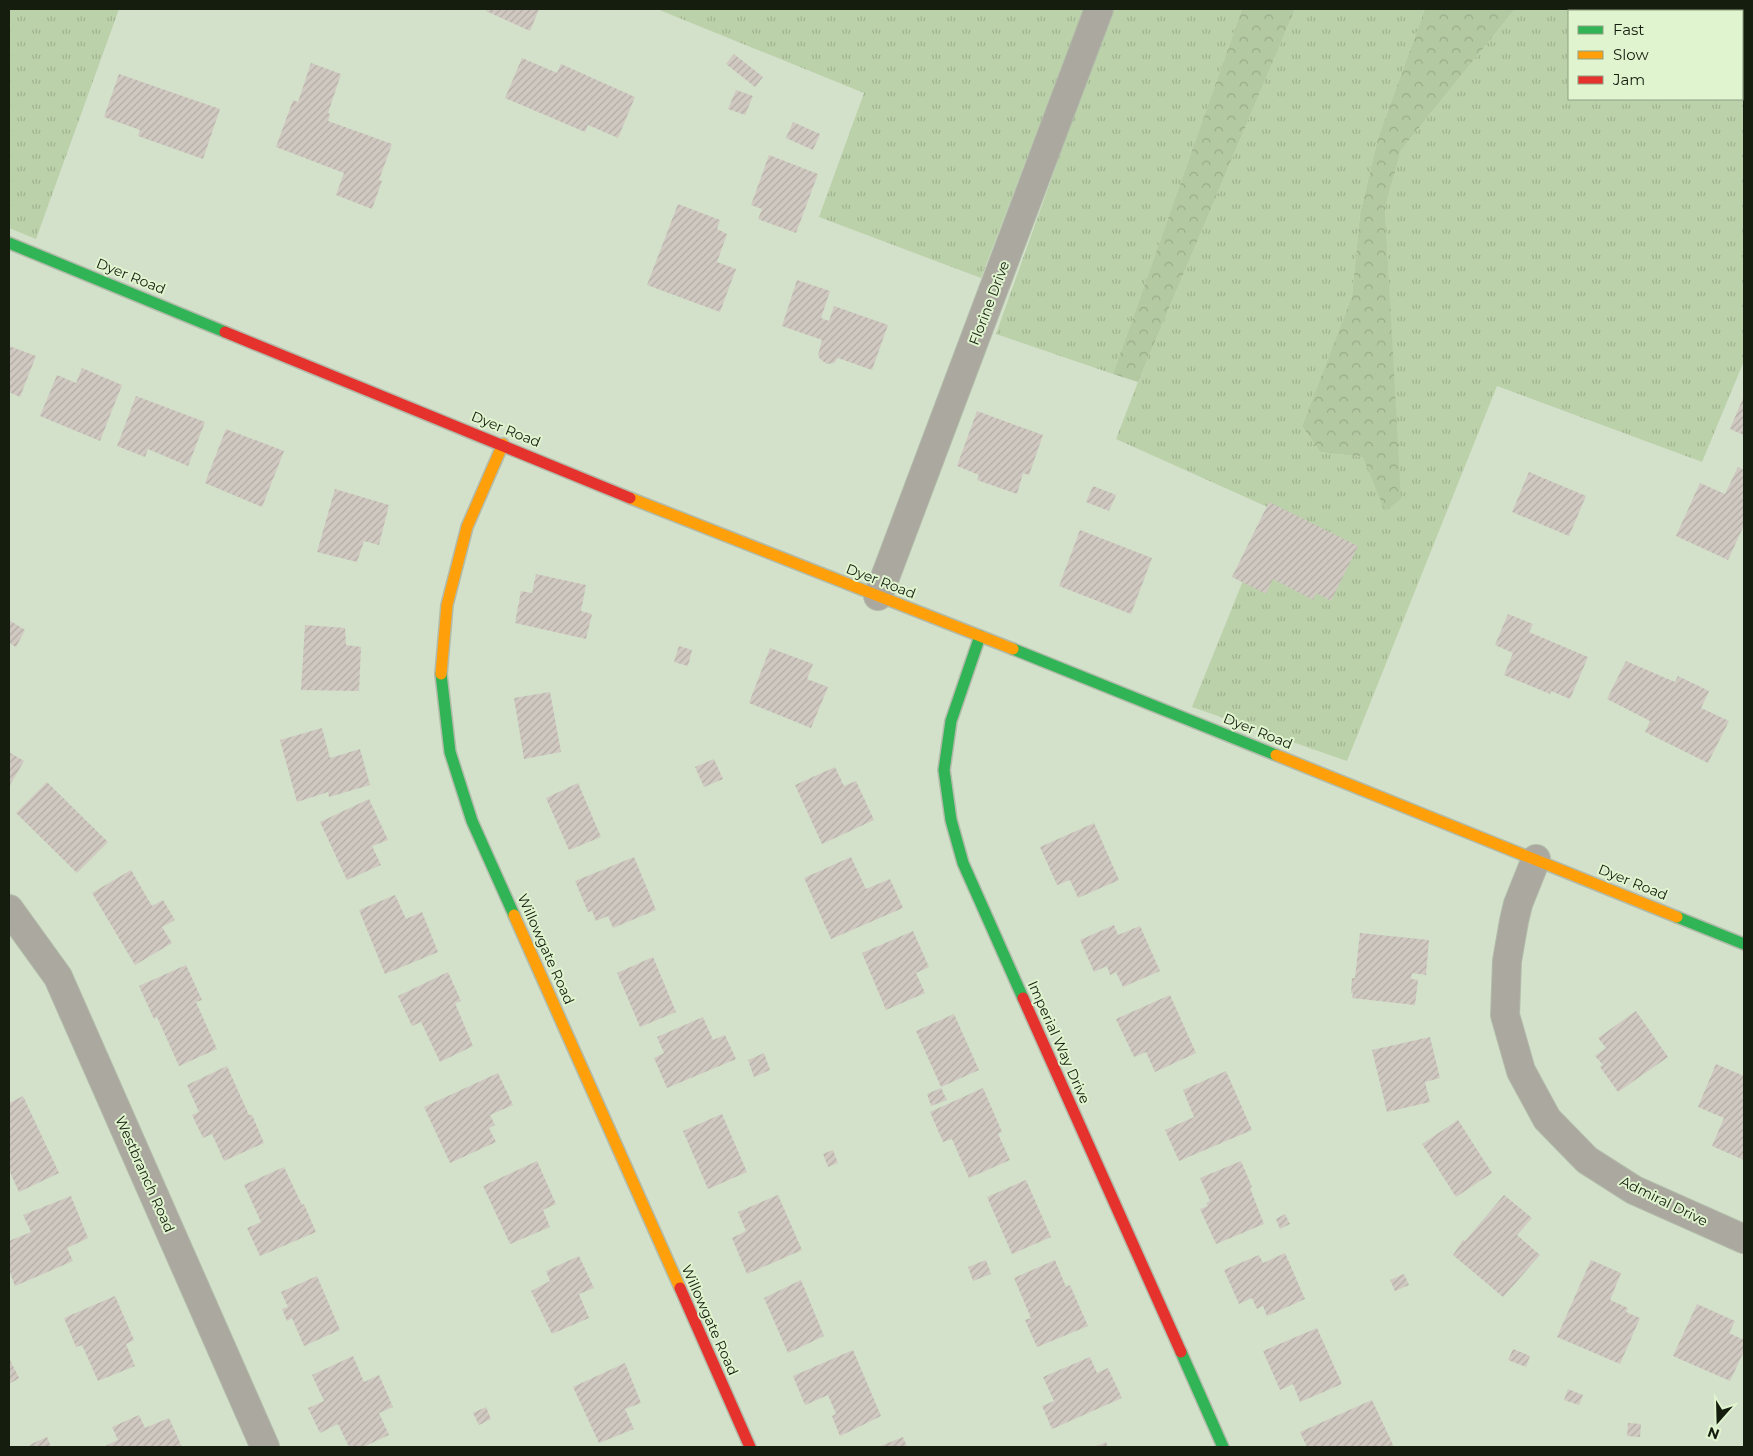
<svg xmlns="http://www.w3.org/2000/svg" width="1753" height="1456" viewBox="0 0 1753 1456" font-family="Montserrat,sans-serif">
<defs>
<pattern id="grass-tufts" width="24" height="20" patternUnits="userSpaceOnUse" patternTransform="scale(1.25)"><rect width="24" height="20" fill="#bbd1aa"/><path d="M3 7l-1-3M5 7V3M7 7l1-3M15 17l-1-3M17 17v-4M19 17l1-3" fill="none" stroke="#a0b391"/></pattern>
<pattern id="forest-crowns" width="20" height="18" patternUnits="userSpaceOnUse" patternTransform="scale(1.25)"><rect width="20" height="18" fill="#b3c9a2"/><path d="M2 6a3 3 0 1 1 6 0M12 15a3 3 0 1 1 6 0" fill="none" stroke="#99ac8a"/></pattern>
<pattern id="building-hatch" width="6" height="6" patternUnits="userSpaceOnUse" patternTransform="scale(1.25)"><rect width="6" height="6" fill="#d0c9c1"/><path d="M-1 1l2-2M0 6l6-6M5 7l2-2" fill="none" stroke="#b2aca5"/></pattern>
</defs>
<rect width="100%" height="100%" fill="#d3e0ca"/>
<path fill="url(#grass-tufts)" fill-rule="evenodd" d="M 9,9 L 119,9 L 36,239 L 9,228 Z
M 657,9 L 1084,9 L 981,278 L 819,217 L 864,93 Z
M 1112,9 L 1242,9 L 1113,374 L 996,334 Z
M 1295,9 L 1425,9 L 1378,138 L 1360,214 L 1352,296 L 1302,426 L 1320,452 L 1363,457 L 1400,498 L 1385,208 L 1401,150 L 1515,9 L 1744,9 L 1744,361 L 1702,462 L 1497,386 L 1347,761 L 1192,707 L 1272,509 L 1116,439 L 1138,382 ZM 1569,11 L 1742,11 L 1742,99 L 1569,99 Z"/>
<path fill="url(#forest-crowns)" d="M 1242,9 L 1295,9 L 1138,382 L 1113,374 Z
M 1425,9 L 1515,9 L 1401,150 L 1385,208 L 1401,499 L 1385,511 L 1363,457 L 1320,452 L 1302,426 L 1352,296 L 1360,214 L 1378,138 Z"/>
<path fill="url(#building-hatch)" d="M 487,9 L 539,9 L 530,31 L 486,11 Z
M 734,54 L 763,77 L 755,87 L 726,64 Z
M 522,58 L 557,73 L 561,64 L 635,97 L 618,138 L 588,125 L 585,132 L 505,98 Z
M 311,63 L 341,74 L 328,113 L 330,114 L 328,121 L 392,144 L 379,180 L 382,181 L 372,209 L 336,195 L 344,173 L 276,147 L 293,100 L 298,102 Z
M 119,74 L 220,109 L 203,159 L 138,136 L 140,130 L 104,117 Z
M 736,90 L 753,96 L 745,115 L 728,109 Z
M 793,122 L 820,134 L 813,150 L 786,138 Z
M 769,155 L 818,174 L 796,233 L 758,219 L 762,209 L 751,205 Z
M 678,204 L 720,220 L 717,229 L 727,234 L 717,262 L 736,269 L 720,312 L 647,285 Z
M 797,280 L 830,291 L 821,318 L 829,321 L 834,306 L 888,325 L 872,370 L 838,358 L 834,363 L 827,364 L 820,359 L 818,355 L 822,340 L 782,326 Z
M 9,346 L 36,356 L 20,397 L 9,392 Z
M 82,368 L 122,385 L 100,441 L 40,416 L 57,375 L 76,383 Z
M 136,396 L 205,422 L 188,466 L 148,449 L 145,457 L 117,446 Z
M 1743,398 L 1744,399 L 1744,435 L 1730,429 Z
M 977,411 L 1043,435 L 1029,475 L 1023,473 L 1017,494 L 977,480 L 979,475 L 957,466 Z
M 226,429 L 284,451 L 262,507 L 205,483 Z
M 1738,467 L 1744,470 L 1744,525 L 1728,560 L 1676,536 L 1700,483 L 1725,494 Z
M 1529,472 L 1586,496 L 1569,536 L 1512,512 Z
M 1093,486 L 1116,495 L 1109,511 L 1086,502 Z
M 335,489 L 389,505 L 379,545 L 364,541 L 357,562 L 317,552 Z
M 1269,502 L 1358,546 L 1331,601 L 1316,593 L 1313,600 L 1273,579 L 1266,594 L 1232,577 Z
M 1080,530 L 1152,558 L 1131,614 L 1059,586 Z
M 536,574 L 586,585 L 581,611 L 592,614 L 586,639 L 515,623 L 521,591 L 532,593 Z
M 1508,614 L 1533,624 L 1529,632 L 1588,657 L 1570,699 L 1551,691 L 1550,694 L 1504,675 L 1513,653 L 1495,645 Z
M 9,620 L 25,630 L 16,647 L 9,643 Z
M 305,625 L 345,628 L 346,645 L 361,647 L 359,691 L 301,690 Z
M 679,646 L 692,650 L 688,666 L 674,662 Z
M 770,648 L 813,664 L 807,679 L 828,687 L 811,728 L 749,703 Z
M 1626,661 L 1675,682 L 1678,676 L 1709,691 L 1701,708 L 1729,721 L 1708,763 L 1645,732 L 1650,721 L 1607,699 Z
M 550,692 L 561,752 L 524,759 L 514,698 Z
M 322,728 L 330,758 L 360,749 L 370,785 L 329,797 L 328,792 L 297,802 L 280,740 Z
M 9,752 L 24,761 L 9,787 Z
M 714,759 L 723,779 L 704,787 L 695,767 Z
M 835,767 L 844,786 L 856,781 L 874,820 L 822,844 L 795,785 Z
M 47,782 L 108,842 L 77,873 L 16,813 Z
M 578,783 L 601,837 L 569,850 L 546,798 Z
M 369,799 L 388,840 L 372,846 L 381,865 L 347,880 L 320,822 Z
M 1094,823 L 1119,880 L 1078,898 L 1070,880 L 1057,885 L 1040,847 Z
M 634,857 L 656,910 L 613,928 L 608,916 L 596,921 L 592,911 L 588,912 L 575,881 Z
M 851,857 L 866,889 L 890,879 L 903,908 L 831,939 L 804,878 Z
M 131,870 L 152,906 L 163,900 L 175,920 L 162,927 L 172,943 L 135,965 L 92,893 Z
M 395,895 L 406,919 L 422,912 L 438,952 L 385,974 L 359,910 Z
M 1114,925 L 1118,935 L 1140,926 L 1160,971 L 1123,987 L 1116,972 L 1110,975 L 1107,966 L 1094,972 L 1080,940 Z
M 913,931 L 929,967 L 916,973 L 925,993 L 886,1010 L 862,953 Z
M 1360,933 L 1429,940 L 1426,975 L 1412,973 L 1411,979 L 1418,980 L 1415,1005 L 1352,998 L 1353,993 L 1351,993 L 1352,978 L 1355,978 Z
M 653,957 L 676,1012 L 640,1027 L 617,973 Z
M 186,965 L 202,1000 L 196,1002 L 217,1049 L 179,1066 L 157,1017 L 154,1019 L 139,986 Z
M 448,972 L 461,1001 L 455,1003 L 473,1046 L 440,1062 L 421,1022 L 412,1026 L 398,996 Z
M 1170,995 L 1196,1053 L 1155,1072 L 1146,1052 L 1134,1057 L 1116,1019 Z
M 1636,1011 L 1668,1057 L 1618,1092 L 1600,1067 L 1603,1065 L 1595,1056 L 1606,1048 L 1598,1038 Z
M 954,1014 L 979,1070 L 941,1087 L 916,1031 Z
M 703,1017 L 713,1040 L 725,1035 L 736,1059 L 667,1088 L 654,1058 L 664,1053 L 657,1037 Z
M 1430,1037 L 1440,1078 L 1425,1082 L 1430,1102 L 1387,1112 L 1372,1050 Z
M 764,1053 L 770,1070 L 754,1077 L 748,1060 Z
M 1716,1064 L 1744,1076 L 1744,1160 L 1712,1146 L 1724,1118 L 1698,1107 Z
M 227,1066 L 249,1115 L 252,1115 L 264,1143 L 224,1161 L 212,1134 L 203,1138 L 192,1115 L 199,1112 L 187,1085 Z
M 1226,1071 L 1252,1130 L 1179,1161 L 1165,1130 L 1194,1117 L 1183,1090 Z
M 498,1073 L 513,1105 L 490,1115 L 495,1125 L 489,1128 L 496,1142 L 450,1163 L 424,1107 Z
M 941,1088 L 947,1100 L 931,1106 L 927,1094 Z
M 983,1088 L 1002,1132 L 998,1134 L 1010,1160 L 969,1178 L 952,1139 L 943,1142 L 930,1112 Z
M 23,1096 L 59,1173 L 19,1192 L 9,1170 L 9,1103 Z
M 722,1114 L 747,1172 L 708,1189 L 683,1131 Z
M 1458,1120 L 1492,1173 L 1456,1197 L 1422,1144 Z
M 833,1150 L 838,1163 L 828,1167 L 823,1154 Z
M 537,1161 L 556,1204 L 543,1210 L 550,1227 L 510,1244 L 483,1186 Z
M 1241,1161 L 1252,1187 L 1250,1188 L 1264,1224 L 1216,1244 L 1200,1209 L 1208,1206 L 1206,1203 L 1210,1201 L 1200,1178 Z
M 284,1167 L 302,1205 L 304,1204 L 316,1232 L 260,1256 L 247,1228 L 261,1222 L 244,1185 Z
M 1026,1180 L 1051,1237 L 1012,1254 L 987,1197 Z
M 778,1195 L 802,1250 L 747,1274 L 732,1238 L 746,1231 L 738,1212 Z
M 1504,1195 L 1532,1218 L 1517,1235 L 1540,1255 L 1503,1297 L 1453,1255 L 1463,1240 L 1465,1241 Z
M 71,1196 L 88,1238 L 67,1248 L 73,1261 L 15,1286 L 9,1270 L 9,1241 L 31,1232 L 23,1215 Z
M 1285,1214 L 1290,1224 L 1280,1229 L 1276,1219 Z
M 1285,1253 L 1305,1299 L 1267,1316 L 1263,1306 L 1257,1309 L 1252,1298 L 1239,1304 L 1224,1270 L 1259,1255 L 1263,1263 Z
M 579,1256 L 594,1288 L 579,1294 L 589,1318 L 552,1334 L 531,1291 L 550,1281 L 546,1271 Z
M 986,1260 L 991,1274 L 973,1281 L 968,1267 Z
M 1055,1260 L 1066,1287 L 1070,1285 L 1088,1326 L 1037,1347 L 1025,1320 L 1031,1318 L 1014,1278 Z
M 1591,1260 L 1621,1273 L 1610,1300 L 1628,1308 L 1626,1312 L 1640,1318 L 1620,1364 L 1557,1337 Z
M 1404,1274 L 1409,1285 L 1395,1291 L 1390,1280 Z
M 317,1276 L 340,1330 L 304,1346 L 292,1318 L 287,1321 L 282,1309 L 288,1307 L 281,1292 Z
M 801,1280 L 824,1336 L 788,1353 L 764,1298 Z
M 115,1296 L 134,1340 L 126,1344 L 135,1366 L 98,1381 L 82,1345 L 76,1347 L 64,1318 Z
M 1697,1304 L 1735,1321 L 1729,1333 L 1744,1340 L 1744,1351 L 1730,1381 L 1673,1356 Z
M 1317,1328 L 1342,1384 L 1300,1402 L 1293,1384 L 1280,1390 L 1263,1351 Z
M 1513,1349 L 1530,1356 L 1526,1367 L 1508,1360 Z
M 853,1350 L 881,1416 L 840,1436 L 832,1416 L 836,1414 L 828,1395 L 805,1405 L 793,1376 Z
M 353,1356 L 364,1382 L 379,1375 L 393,1407 L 379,1413 L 389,1435 L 363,1447 L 349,1447 L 338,1424 L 320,1433 L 308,1408 L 324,1401 L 312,1375 Z
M 1090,1357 L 1097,1373 L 1108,1368 L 1122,1398 L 1052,1429 L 1042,1406 L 1054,1401 L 1043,1377 Z
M 9,1358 L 19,1378 L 9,1384 Z
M 625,1363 L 641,1403 L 625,1409 L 634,1429 L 599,1443 L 573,1387 Z
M 1568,1389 L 1583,1395 L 1579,1405 L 1564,1400 Z
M 1372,1400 L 1394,1447 L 1307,1447 L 1300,1432 Z
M 486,1407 L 491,1419 L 479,1425 L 473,1413 Z
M 139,1415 L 145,1428 L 169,1418 L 182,1447 L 103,1447 L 118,1440 L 112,1427 Z
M 1628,1423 L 1641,1424 L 1640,1437 L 1627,1436 Z
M 47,1437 L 51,1447 L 30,1447 L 29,1445 Z
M 903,1437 L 907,1447 L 878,1447 Z
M 1106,1442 L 1108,1447 L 1094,1447 Z"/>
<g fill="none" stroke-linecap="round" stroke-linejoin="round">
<g stroke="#b2bbaa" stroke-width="30">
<path id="street" d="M 878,596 L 1099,9
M 1536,859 L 1518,904 L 1514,921 L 1507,961 L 1505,1015 L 1521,1071 L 1547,1119 L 1587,1160 L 1634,1190 L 1744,1239
M 9,909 L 58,977 L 265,1447"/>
</g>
<g stroke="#b2bbaa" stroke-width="14">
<path id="fast" d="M 9,243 L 225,332
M 980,636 L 951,721 L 944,770 L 951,820 L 963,863 L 1023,998
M 1013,649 L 1276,755
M 441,674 L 450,752 L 472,821 L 514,915
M 1677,917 L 1744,944
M 1181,1352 L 1223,1447"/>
</g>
<g stroke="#b2bbaa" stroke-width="14">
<path id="slow" d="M 630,498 L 1013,649
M 441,674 L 447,605 L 467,527 L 503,444
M 1276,755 L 1677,917
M 514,915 L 680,1288"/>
</g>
<g stroke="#b2bbaa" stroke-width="14">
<path id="jam" d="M 225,332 L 630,498
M 1023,998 L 1181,1352
M 680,1288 L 750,1447"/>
</g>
<use href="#street" stroke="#aba89f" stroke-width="28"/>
<use href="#fast" stroke="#30b455" stroke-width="11"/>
<use href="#slow" stroke="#ff9f0a" stroke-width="11"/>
<use href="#jam" stroke="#e5322d" stroke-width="11"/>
</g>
<g text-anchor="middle" stroke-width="4" stroke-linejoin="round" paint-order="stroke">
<g font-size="14" fill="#151d0f" stroke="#e0f5cf">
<text transform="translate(131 276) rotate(22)" y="5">Dyer Road</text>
<text transform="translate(989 303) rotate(-69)" y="5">Florine Drive</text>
<text transform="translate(506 429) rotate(22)" y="5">Dyer Road</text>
<text transform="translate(881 581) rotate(21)" y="5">Dyer Road</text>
<text transform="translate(1258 731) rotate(22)" y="5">Dyer Road</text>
<text transform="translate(1633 882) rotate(22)" y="5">Dyer Road</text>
<text transform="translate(546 949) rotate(66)" y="5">Willowgate Road</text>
<text transform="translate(1059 1042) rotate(66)" y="5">Imperial Way Drive</text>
<text transform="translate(145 1174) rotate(66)" y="5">Westbranch Road</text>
<text transform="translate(1664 1201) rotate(26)" y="5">Admiral Drive</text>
<text transform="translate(710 1320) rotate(66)" y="5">Willowgate Road</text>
</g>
</g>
<rect width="1753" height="1456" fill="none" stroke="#151d0f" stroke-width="20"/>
<rect x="1568" y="10" width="175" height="90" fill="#e0f5cf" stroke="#8f9f82"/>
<rect x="1578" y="26" width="25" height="8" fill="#30b455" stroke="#8f9f82"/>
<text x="1613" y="35" font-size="15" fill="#151d0f">Fast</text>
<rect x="1578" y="51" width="25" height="8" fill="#ff9f0a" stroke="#8f9f82"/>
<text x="1613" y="60" font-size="15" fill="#151d0f">Slow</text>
<rect x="1578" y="76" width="25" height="8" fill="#e5322d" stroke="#8f9f82"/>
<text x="1613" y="85" font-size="15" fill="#151d0f">Jam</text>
<g transform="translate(1718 1421) rotate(200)" stroke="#e0f5cf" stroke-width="4" paint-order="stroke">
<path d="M0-4L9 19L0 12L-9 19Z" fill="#151d0f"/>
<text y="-8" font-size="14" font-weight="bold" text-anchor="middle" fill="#151d0f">N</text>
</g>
</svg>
